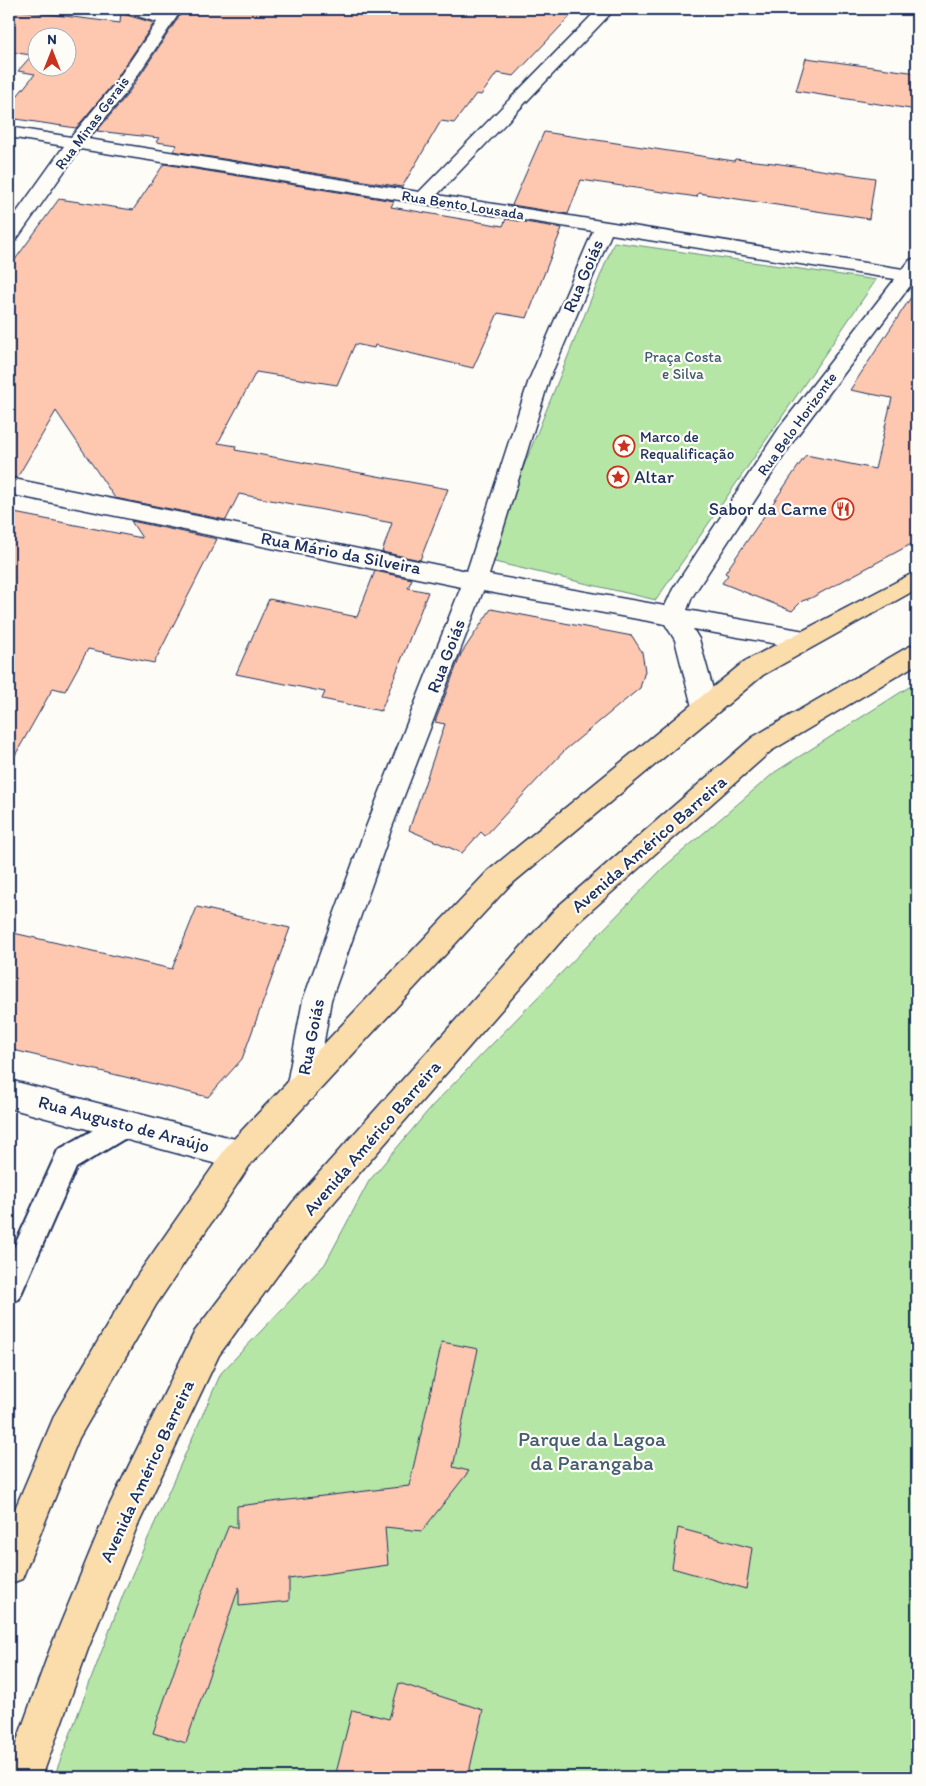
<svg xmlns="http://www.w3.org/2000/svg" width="926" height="1786" viewBox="0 0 926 1786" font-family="Itim,sans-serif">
<rect width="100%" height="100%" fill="#fdfcf7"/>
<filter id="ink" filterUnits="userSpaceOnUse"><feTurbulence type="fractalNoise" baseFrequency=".02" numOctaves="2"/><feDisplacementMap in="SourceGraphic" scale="10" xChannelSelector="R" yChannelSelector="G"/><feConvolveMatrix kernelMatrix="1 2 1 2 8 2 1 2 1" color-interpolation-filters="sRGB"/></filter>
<g filter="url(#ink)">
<path fill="#b6e6a5" stroke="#688a82" d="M 614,242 L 876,280 L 656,600 L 486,560 Z
M 917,682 L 917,1777 L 54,1777 L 123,1595 L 221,1373 L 325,1264 L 369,1181 L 432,1106 L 664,867 L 775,772 Z"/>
<path fill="#fec8b0" stroke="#1b2f5e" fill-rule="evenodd" d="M 9,9 L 120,23 L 121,11 L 123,14 L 154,23 L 112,85 L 76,128 L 9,118 L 9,106 L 35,74 L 18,71 L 32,55 L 9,52 ZM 38,38 L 68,38 L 68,68 L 38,68 Z
M 184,9 L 577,9 L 514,76 L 497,73 L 481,95 L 476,94 L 454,123 L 441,121 L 402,187 L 173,151 L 177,145 L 156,142 L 159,138 L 97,131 L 127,95 Z
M 806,58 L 917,73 L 917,110 L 796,91 Z
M 544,132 L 734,161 L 735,159 L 774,163 L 875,178 L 869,219 L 698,193 L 697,197 L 581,180 L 568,214 L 512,205 Z
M 164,164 L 394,201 L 391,207 L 503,226 L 506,219 L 562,228 L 527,318 L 498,313 L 473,368 L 375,345 L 374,348 L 355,344 L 337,385 L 256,372 L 218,443 L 236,446 L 235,450 L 448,489 L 420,560 L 382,552 L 392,523 L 239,494 L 226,520 L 115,498 L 56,411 L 17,478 L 9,476 L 9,268 L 59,199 L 133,210 Z
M 917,288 L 917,541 L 811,598 L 802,601 L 792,611 L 722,583 L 728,575 L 725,573 L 806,455 L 875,469 L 892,398 L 850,390 Z
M 9,512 L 142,538 L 131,521 L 217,539 L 154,663 L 88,649 L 65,691 L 53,688 L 9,766 Z
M 375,571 L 412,579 L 408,588 L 428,592 L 381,711 L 322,699 L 325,692 L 236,674 L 269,599 L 357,617 Z
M 491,609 L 632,636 L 642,652 L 645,671 L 640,688 L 565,750 L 485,836 L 481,832 L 462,853 L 409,830 L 445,724 L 435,722 L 461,654 Z
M 197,907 L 290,928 L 242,1059 L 208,1097 L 9,1049 L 9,932 L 172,969 Z
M 442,1342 L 478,1349 L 453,1467 L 469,1471 L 422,1531 L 385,1527 L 388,1565 L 289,1579 L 289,1601 L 239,1606 L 239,1587 L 186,1743 L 153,1733 L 196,1607 L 229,1525 L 237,1528 L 237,1506 L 409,1486 Z
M 678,1528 L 752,1548 L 746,1589 L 672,1568 Z
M 399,1683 L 483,1710 L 468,1777 L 335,1777 L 352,1710 L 389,1719 Z"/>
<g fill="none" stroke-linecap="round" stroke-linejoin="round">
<g stroke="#1b2f5e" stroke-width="4">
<path id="lane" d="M 125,1112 L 134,1115 L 138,1124 L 134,1133 L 76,1168 L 19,1299 L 9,1303 L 9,1258 L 58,1150 Z"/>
</g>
<g stroke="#1b2f5e" stroke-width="3">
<path id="street" d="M 122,9 L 147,9 L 163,13 L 166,9 L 182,9 L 125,94 L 88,139 L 419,192 L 598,9 L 615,9 L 437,195 L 903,269 L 910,260 L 917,258 L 917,283 L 913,282 L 796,437 L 692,597 L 687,610 L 805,631 L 814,634 L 817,640 L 814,646 L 805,649 L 693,629 L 699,639 L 718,707 L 714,714 L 705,717 L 696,714 L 692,707 L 675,640 L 665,624 L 483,591 L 392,827 L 331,1000 L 316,1089 L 312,1099 L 301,1103 L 290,1099 L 286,1089 L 303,1000 L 366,827 L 461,587 L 9,494 L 9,478 L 467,571 L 529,380 L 593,231 L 80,149 L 16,240 L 9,242 L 9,223 L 64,146 L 9,137 L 9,127 L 71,137 L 113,86 L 157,22 L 124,12 ZM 611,234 L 895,279 L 780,427 L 673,589 L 665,606 L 489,575 L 549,380 Z
M 9,1080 L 239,1140 L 250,1145 L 254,1155 L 250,1165 L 239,1170 L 9,1108 Z"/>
</g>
<g stroke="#1b2f5e" stroke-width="3">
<path id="primary" d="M 917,571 L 917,589 L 763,675 L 508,887 L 250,1165 L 156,1305 L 79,1438 L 22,1579 L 9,1584 L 9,1523 L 55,1414 L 132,1283 L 228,1145 L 488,871 L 745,661 Z
M 917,644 L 917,664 L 771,751 L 576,924 L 315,1224 L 219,1355 L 136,1529 L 88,1649 L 42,1777 L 9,1777 L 9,1763 L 50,1649 L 109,1506 L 195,1331 L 293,1202 L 556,908 L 753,737 L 908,647 Z"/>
</g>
<use href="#lane" fill="#fdfcf7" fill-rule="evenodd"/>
<use href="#street" fill="#fdfcf7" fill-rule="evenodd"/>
<use href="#primary" fill="#fbddab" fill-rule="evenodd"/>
</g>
</g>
<defs>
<g id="sight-ring" transform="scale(1.125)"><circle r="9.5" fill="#fdfcf7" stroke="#c8321e" stroke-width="1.5"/><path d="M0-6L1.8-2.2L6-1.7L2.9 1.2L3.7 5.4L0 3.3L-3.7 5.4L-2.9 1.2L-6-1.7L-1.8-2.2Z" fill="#c8321e"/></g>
<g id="restaurant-ring" transform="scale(1.125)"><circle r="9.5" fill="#fdfcf7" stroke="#c8321e" stroke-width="1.5"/><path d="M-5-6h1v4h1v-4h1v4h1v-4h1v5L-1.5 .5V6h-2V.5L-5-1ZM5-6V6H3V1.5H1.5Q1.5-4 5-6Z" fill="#c8321e"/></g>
</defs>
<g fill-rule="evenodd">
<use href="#sight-ring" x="624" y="446"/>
<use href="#sight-ring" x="618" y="477"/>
<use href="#restaurant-ring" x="843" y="509"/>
</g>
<g text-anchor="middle" stroke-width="4.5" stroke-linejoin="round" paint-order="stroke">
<g font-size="15" fill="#1b2f5e" stroke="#fdfcf7">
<text transform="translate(92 123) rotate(-53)" y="5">Rua Minas Gerais</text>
<text transform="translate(463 205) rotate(9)" y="5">Rua Bento Lousada</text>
<text transform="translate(797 424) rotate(-54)" y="5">Rua Belo Horizonte</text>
</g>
<g font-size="15" fill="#425d70" stroke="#fdfcf7">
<text x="683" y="362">Praça Costa<tspan x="683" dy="17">e Silva</tspan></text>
</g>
<g font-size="15" fill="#1b2f5e" stroke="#fdfcf7" text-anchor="start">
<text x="640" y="442">Marco de<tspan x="640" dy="17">Requalificação</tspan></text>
</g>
<g font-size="18" fill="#1b2f5e" stroke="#fdfcf7">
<text transform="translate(583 276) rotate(-67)" y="6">Rua Goiás</text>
<text transform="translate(341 553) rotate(11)" y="6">Rua Mário da Silveira</text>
<text transform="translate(446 656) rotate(-69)" y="6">Rua Goiás</text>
<text transform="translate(649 844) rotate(-41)" y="6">Avenida Américo Barreira</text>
<text transform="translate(311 1037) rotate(-79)" y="6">Rua Goiás</text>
<text transform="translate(124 1124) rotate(15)" y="6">Rua Augusto de Araújo</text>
<text transform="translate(372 1138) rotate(-49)" y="6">Avenida Américo Barreira</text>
<text transform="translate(147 1471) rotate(-65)" y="6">Avenida Américo Barreira</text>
</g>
<g font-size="18" fill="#1b2f5e" stroke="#fdfcf7" text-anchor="start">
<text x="634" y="483">Altar</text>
<text x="827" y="515" text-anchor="end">Sabor da Carne</text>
</g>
<g font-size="21" fill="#425d70" stroke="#fdfcf7">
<text x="592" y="1446">Parque da Lagoa<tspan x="592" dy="24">da Parangaba</tspan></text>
</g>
</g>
<rect width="926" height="1786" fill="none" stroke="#fdfcf7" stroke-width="30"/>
<rect x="15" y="15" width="896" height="1756" fill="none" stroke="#1b2f5e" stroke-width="2" filter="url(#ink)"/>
<g transform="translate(52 52)"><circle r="24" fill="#fdfcf7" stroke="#a3aaba"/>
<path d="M0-4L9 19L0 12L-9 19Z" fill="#c8321e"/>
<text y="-8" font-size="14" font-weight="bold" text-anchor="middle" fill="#1b2f5e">N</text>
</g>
</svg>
